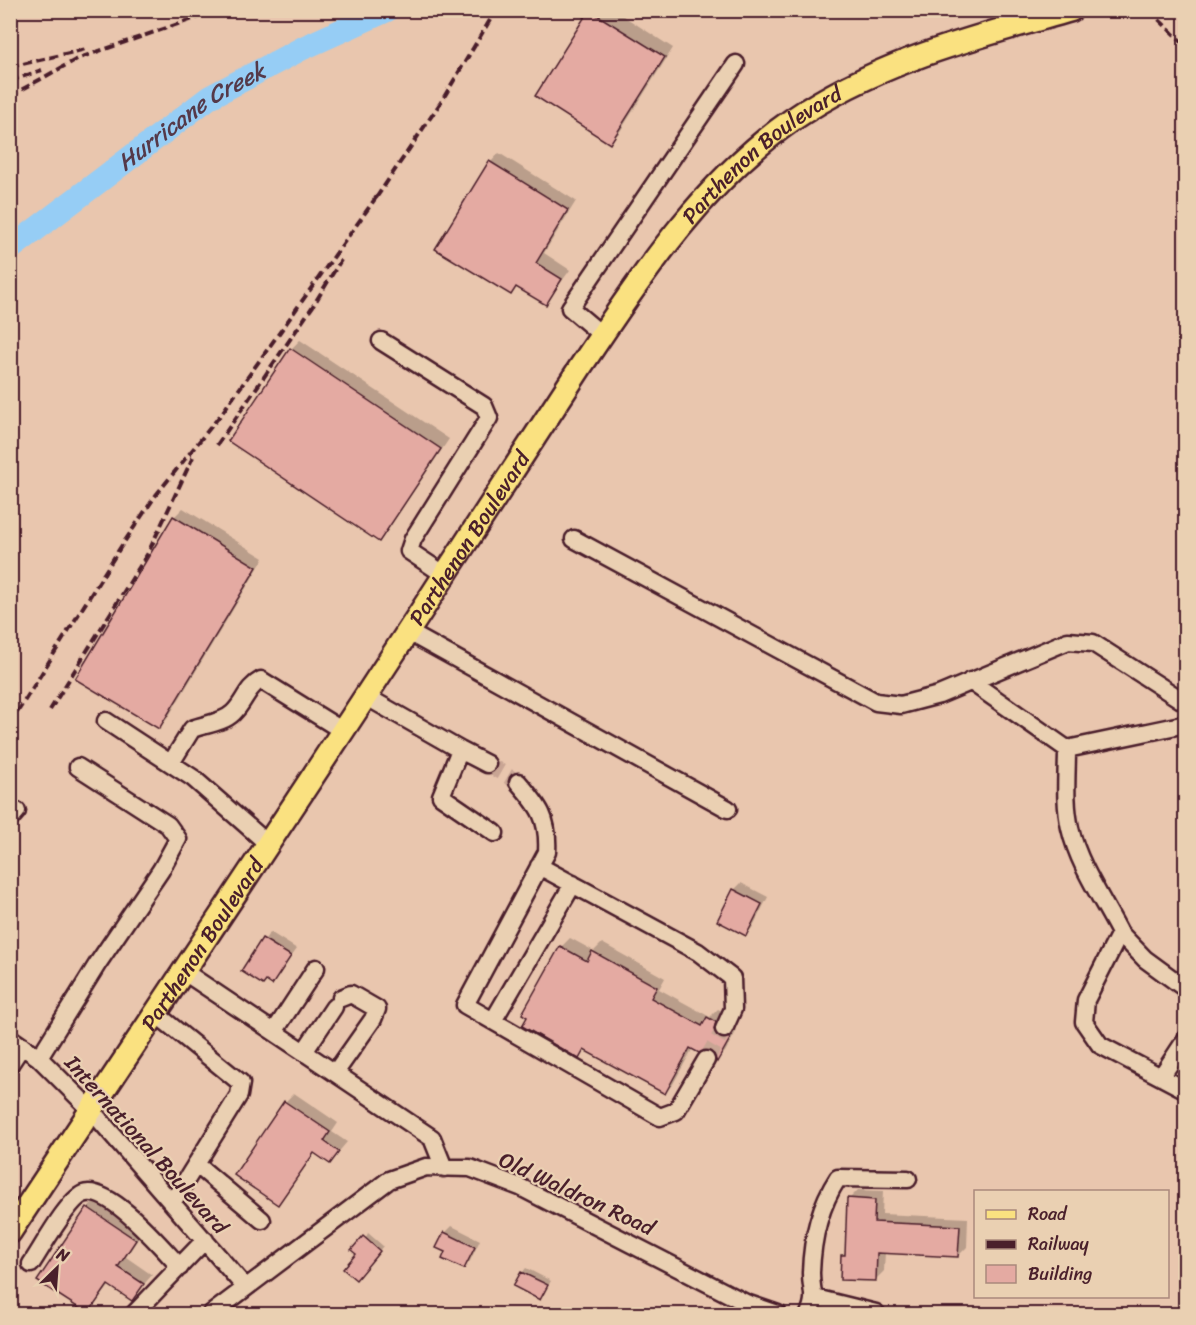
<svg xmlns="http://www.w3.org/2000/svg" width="1196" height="1325" viewBox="0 0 1196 1325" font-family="Sriracha,sans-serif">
<rect width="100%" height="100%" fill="#e9c6ae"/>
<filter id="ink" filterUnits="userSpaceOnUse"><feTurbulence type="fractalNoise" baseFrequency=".0167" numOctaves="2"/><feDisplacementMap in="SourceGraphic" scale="12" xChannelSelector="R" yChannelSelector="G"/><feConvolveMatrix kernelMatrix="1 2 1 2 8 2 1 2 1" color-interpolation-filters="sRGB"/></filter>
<g filter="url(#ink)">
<path fill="#0003" d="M 590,10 L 614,10 L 673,48 L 619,133 L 610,142 L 537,95 Z
M 499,153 L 576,201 L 544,253 L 570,270 L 546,303 L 518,286 L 510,293 L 491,162 Z
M 300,340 L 449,439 L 387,531 L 378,540 L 230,440 L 291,349 Z
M 183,508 L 264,558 L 167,719 L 158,728 L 174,517 Z
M 741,883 L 768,897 L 752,928 L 746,934 L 734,890 Z
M 270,932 L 297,949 L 272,983 L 243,971 Z
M 570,938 L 594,951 L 602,943 L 665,978 L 659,989 L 710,1017 L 718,1009 L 724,1012 L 725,1027 L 737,1030 L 725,1052 L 717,1060 L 712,1049 L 693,1048 L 673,1084 L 664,1093 L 586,1050 L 579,1057 L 561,947 Z
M 294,1093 L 338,1123 L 332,1132 L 347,1142 L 330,1162 L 316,1152 L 278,1203 L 285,1102 Z
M 858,1190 L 883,1191 L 882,1214 L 968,1218 L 967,1247 L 958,1256 L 885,1252 L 884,1271 L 875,1280 L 842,1255 L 846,1251 L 849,1199 Z
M 97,1199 L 144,1230 L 126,1257 L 152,1275 L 131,1299 L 110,1285 L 88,1313 L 39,1280 L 88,1208 Z
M 452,1226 L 480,1240 L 470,1261 L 464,1268 L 447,1252 L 445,1233 Z
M 368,1233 L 383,1246 L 360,1274 L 358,1254 Z
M 526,1268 L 551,1281 L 540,1298 L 522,1273 Z
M 607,1306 L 624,1314 L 599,1314 Z"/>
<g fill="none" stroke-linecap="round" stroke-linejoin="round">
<path stroke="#96cdf5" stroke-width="24" id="s1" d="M 10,249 L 210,97 L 303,48 L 387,10"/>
</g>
<path fill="#e4aaa2" stroke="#4a1f2b" stroke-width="1.5" d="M 589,10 L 665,57 L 610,144 L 535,96 Z
M 489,161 L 568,210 L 536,263 L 562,279 L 546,305 L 516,287 L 511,295 L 435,249 Z
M 290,348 L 441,449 L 379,542 L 228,441 Z
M 173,516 L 257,567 L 159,729 L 75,679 Z
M 733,889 L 762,904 L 746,936 L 717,921 Z
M 262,938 L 291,956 L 272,985 L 266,981 L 263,985 L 241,971 Z
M 560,946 L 587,961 L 592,951 L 657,987 L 651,998 L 702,1026 L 707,1017 L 716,1022 L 714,1029 L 716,1036 L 724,1039 L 731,1037 L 717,1062 L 711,1051 L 699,1053 L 690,1048 L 665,1094 L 584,1050 L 579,1059 L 522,1026 L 527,1017 L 522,1014 Z
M 284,1101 L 330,1132 L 324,1141 L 339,1152 L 330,1164 L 314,1153 L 278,1205 L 234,1175 Z
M 847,1198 L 875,1200 L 874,1222 L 960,1226 L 958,1257 L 877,1253 L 876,1281 L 840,1280 L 841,1255 L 845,1255 Z
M 87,1207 L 136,1240 L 118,1267 L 144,1284 L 132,1301 L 108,1285 L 88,1314 L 37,1281 Z
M 444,1232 L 475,1247 L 464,1269 L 442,1259 L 445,1252 L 436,1248 Z
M 363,1236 L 380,1251 L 356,1280 L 343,1269 L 356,1254 L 351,1250 Z
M 521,1272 L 548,1285 L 540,1300 L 513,1286 Z"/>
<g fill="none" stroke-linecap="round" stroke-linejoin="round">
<path stroke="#c9a594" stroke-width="16" stroke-dasharray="16 8" stroke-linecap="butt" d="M 487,764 L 518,782
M 706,1060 L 724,1029"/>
<g stroke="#4a1f2b" stroke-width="21">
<path id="minor" d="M 602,335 L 570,308 L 736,64
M 381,341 L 484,406 L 489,418 L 413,539 L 409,551 L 445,575
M 574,539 L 876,702 L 901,705 L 939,695 L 1068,641 L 1093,643 L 1186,703
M 408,632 L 728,809
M 970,681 L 1067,749 L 1186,724
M 367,697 L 460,750 L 441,796 L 495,833
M 106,721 L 193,778 L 268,844
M 1067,749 C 1067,775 1064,802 1070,828 C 1078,864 1103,900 1120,933 L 1086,1000 L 1084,1022 L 1100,1045 L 1186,1090
M 460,750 L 487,764
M 171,763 L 192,729 C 205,724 223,723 233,713 C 245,702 246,688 261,680 L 343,731
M 518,782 C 539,806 549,818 547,852 L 465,1005 L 660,1117 L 676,1111 L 706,1060
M 10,819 L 17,811
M 539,866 L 698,952 L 732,978 L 733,1009 L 724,1029
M 1120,933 L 1145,959 L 1186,989
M 183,971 L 432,1138 L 444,1168
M 155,1013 L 241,1083 L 239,1095 L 172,1203
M 493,1021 L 573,884
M 274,1032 L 316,968
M 10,1038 L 39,1058 L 91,1110 L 245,1287
M 304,1052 L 334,1007
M 39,1058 L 98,963 L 161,870 L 178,839 L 168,825 L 78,767
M 10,1064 L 22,1046
M 335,1073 L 373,1019 L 377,1009 L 351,994 L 341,998
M 1161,1077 L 1186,1039
M 196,1164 L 262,1220
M 31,1264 C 42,1248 67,1201 83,1194 C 109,1184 163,1249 180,1267
M 815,1298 L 876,1313
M 134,1314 L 205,1240
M 211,1314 L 389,1180 L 426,1167 L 470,1168 L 520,1187 L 746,1303 L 778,1314
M 809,1314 C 817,1294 811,1293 811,1273 C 812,1239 819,1207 838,1178 L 908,1179"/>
</g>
<g stroke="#4a1f2b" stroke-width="27">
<g id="major">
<path id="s2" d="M 10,1232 C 155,1013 302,796 444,576 C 490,506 535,436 581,366 C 641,277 703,182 792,120 C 878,61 973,38 1071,10"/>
</g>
</g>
<use href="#minor" stroke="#ead0b2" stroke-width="16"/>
<use href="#major" stroke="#fae180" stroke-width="22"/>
<path stroke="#4a1f2b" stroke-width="4" stroke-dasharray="9 4.5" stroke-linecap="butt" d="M 1149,10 L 1186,46
M 10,67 L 86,49
M 10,81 L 42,70
M 10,96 L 79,58 L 219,10
M 376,198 L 441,102 L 496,10
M 217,445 L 313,306 L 341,260
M 50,710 L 148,553 L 193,457
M 10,724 L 120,548 L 156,495 L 222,413 L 380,192"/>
</g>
</g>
<g text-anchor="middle" stroke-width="4.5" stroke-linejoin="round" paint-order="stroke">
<g font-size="22" fill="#4a1f2b" stroke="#ead0b2">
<text dy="8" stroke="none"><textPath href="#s2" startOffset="1318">Parthenon Boulevard</textPath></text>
<text dy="8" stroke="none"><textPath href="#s2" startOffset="832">Parthenon Boulevard</textPath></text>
<text dy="8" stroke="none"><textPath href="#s2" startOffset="346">Parthenon Boulevard</textPath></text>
<text transform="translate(147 1144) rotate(48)" y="8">International Boulevard</text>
<text transform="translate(577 1193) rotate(25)" y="8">Old Waldron Road</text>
</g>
<g font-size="24" font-style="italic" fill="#553949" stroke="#ead0b2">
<text dy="8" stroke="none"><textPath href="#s1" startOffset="225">Hurricane Creek</textPath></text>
</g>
</g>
<rect width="1196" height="1325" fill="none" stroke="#ead0b2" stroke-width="36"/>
<rect x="18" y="18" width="1160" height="1289" fill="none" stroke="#4a1f2b" stroke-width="2" filter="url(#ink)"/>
<rect x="974" y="1190" width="195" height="108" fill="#ead0b2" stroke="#aa897c" stroke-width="1.5"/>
<rect x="986" y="1210" width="30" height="9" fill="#fae180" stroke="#aa897c" stroke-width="1.5"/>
<text x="1028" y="1220" font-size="18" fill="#4a1f2b">Road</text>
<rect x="986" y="1240" width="30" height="9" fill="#4a1f2b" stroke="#aa897c" stroke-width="1.5"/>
<text x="1028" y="1250" font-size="18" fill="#4a1f2b">Railway</text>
<rect x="986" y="1265" width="30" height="18" fill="#e4aaa2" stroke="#aa897c" stroke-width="1.5"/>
<text x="1028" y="1280" font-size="18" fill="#4a1f2b">Building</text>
<g transform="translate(57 1268) rotate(25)" stroke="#ead0b2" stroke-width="4.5" paint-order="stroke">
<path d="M0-4.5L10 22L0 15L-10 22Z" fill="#4a1f2b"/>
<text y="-9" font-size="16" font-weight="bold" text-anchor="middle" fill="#4a1f2b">N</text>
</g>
</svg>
